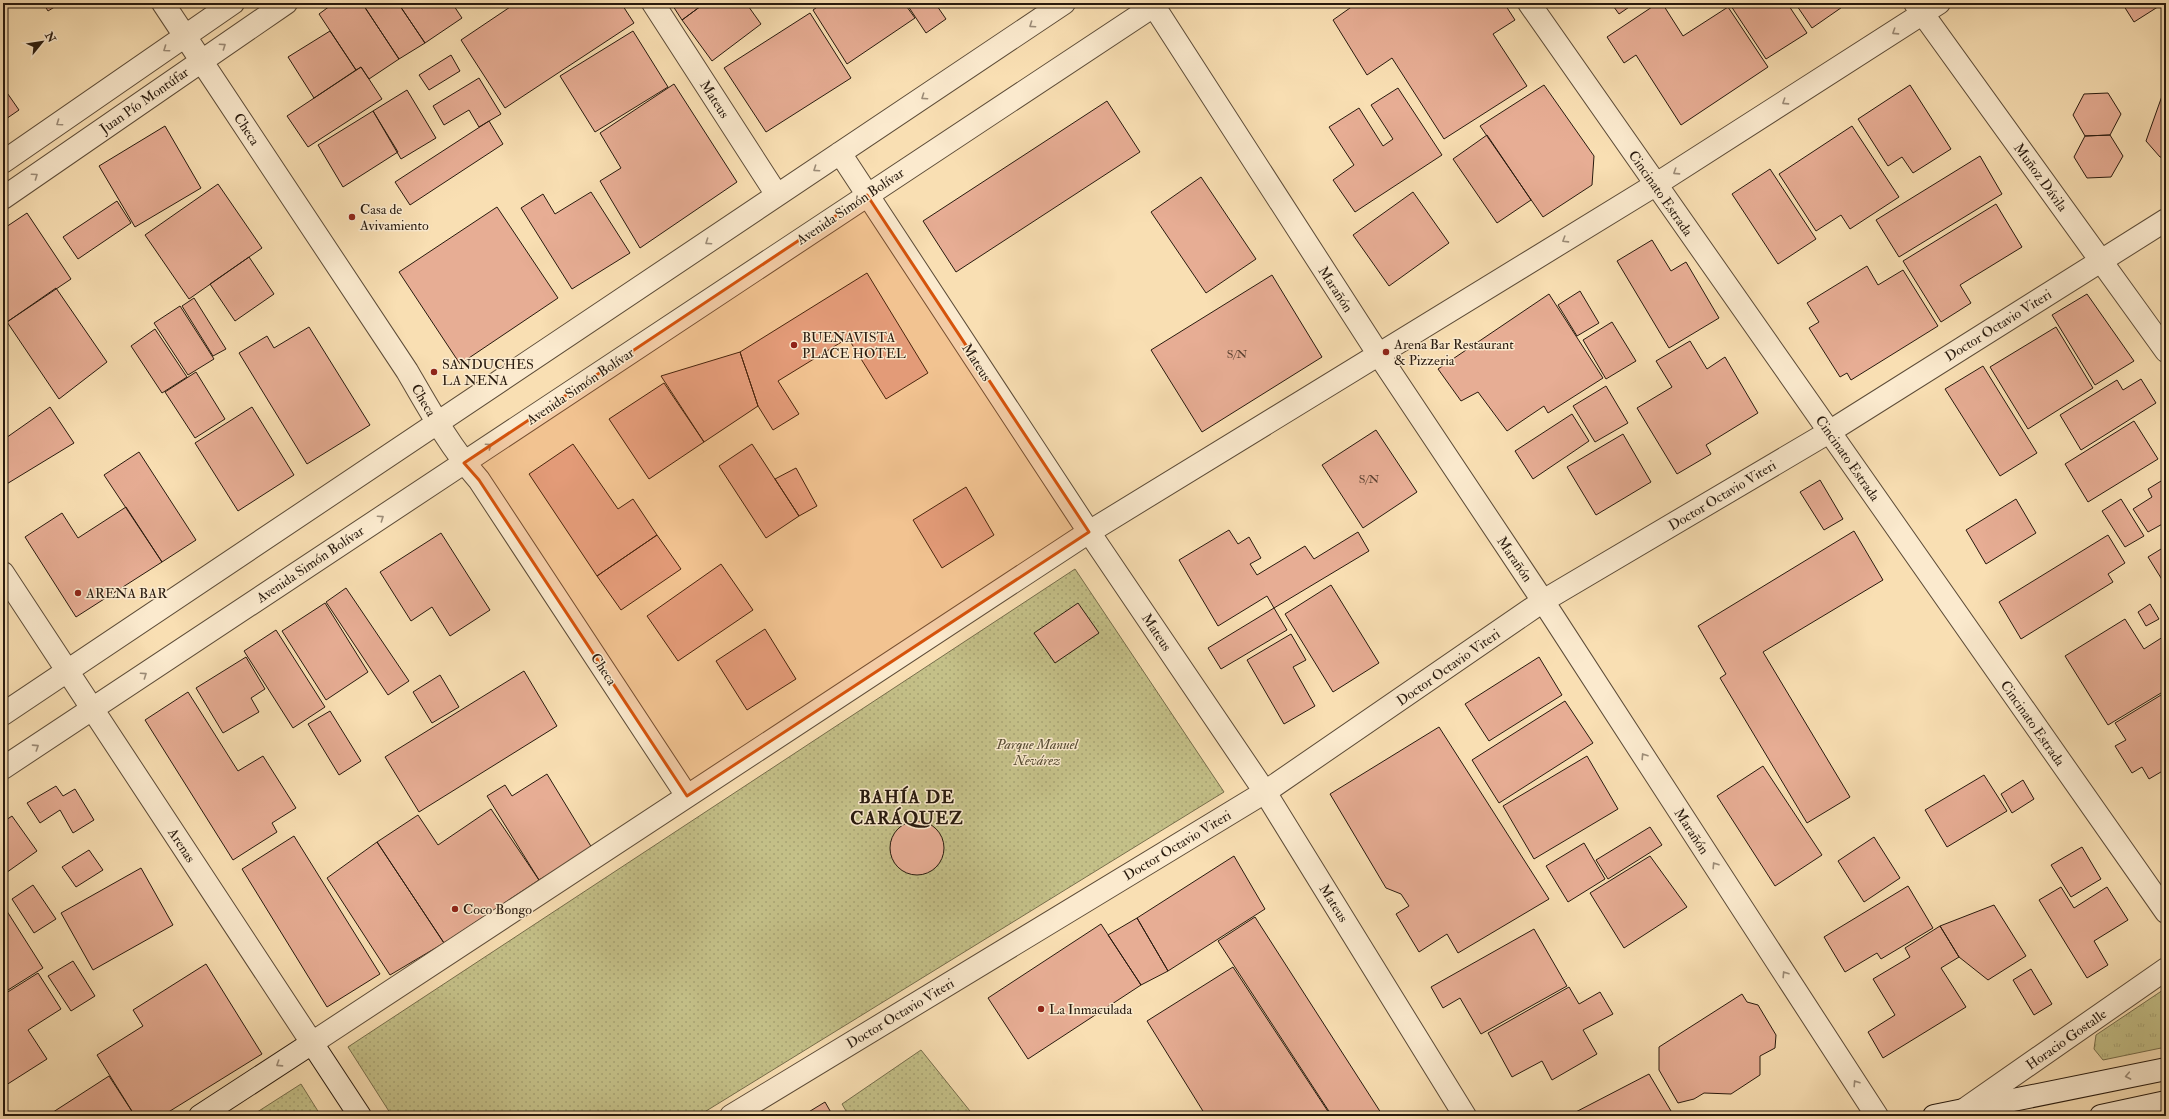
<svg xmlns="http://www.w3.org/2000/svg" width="2169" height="1119" viewBox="0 0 2169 1119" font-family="'IM FELL Double Pica',serif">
<defs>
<pattern id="grass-tufts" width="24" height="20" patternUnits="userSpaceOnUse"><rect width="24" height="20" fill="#c4c088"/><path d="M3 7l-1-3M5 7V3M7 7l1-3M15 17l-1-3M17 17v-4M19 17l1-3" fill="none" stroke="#a8a474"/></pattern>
<pattern id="park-dots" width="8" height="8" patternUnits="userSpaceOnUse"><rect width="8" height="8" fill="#c4c088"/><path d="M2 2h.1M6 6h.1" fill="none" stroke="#a8a474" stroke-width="1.8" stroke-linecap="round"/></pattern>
</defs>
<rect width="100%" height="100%" fill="#f9dfb3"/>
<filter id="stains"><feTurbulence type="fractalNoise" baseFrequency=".005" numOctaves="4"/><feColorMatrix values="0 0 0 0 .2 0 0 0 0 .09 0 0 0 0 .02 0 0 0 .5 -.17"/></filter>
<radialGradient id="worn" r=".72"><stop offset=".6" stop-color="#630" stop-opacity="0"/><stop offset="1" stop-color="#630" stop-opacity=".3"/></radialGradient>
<path fill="url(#grass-tufts)" stroke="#766d4b" d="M 2166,988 L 2166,1047 L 2103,1060 L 2094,1049 L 2096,1035 Z"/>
<path fill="url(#park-dots)" stroke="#766d4b" d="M 1075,569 L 1224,792 L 698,1116 L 392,1116 L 348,1047 Z
M 921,1050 L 974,1116 L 849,1116 L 842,1104 Z
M 301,1084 L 321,1116 L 251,1116 Z"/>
<path fill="#e7ad94" stroke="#281a0e" d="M 43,3 L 61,3 L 48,11 Z
M 334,3 L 362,3 L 399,59 L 369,79 L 361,67 L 356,70 L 319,14 Z
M 362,3 L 398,3 L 425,43 L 399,59 Z
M 398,3 L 452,3 L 462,18 L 425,43 Z
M 516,3 L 621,3 L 634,23 L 505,108 L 461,40 Z
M 671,3 L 705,3 L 682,20 Z
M 705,3 L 746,3 L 761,24 L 712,61 L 682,20 Z
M 823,3 L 904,3 L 915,18 L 847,64 L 813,10 Z
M 906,3 L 935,3 L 946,19 L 926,33 Z
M 1357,3 L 1504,3 L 1515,20 L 1493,34 L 1527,86 L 1444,139 L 1392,58 L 1367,75 L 1333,20 Z
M 1611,3 L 1635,3 L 1619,14 Z
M 1658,3 L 1662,3 L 1683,36 L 1728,7 L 1768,67 L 1681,125 L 1636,55 L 1624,63 L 1607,37 Z
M 1729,3 L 1787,3 L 1807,33 L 1766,59 Z
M 1795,3 L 1848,3 L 1812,28 Z
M 2122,3 L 2164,3 L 2134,22 Z
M 810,13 L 851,78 L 766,132 L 724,68 Z
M 330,31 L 356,70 L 314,98 L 288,57 Z
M 633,31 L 668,87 L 595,132 L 560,76 Z
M 451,55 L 460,71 L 429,90 L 419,75 Z
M 361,67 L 382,99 L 308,147 L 287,116 Z
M 479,78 L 501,114 L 479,127 L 469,110 L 444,125 L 433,106 Z
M 674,84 L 737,182 L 640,248 L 600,181 L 621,168 L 600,133 Z
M 1544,85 L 1594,156 L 1592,185 L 1543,217 L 1480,126 Z
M 1910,85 L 1951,149 L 1913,173 L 1902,157 L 1888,166 L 1858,119 Z
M 3,87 L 19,110 L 3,121 Z
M 1398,88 L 1442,155 L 1355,212 L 1333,180 L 1354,165 L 1329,127 L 1359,108 L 1383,146 L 1393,139 L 1371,105 Z
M 407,90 L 436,138 L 401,159 L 373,111 Z
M 2108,93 L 2121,114 L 2110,135 L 2085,136 L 2073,115 L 2084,94 Z
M 2162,96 L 2166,96 L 2166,158 L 2160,157 L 2146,141 Z
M 1107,101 L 1140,152 L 956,272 L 923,221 Z
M 373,111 L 398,152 L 343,187 L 318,145 Z
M 489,121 L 503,144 L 410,205 L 395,182 Z
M 165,126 L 201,188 L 135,227 L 99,166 Z
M 1852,126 L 1899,197 L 1850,229 L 1841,215 L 1816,231 L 1779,174 Z
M 1487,135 L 1531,200 L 1497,223 L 1453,159 Z
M 2110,135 L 2123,156 L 2111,177 L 2087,178 L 2074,157 L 2085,136 Z
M 1980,156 L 2002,194 L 1899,257 L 1876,220 Z
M 1770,169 L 1816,239 L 1778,264 L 1732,194 Z
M 1201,177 L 1256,259 L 1206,293 L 1151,212 Z
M 218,184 L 262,248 L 189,299 L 145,235 Z
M 591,192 L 630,253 L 572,289 L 521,208 L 543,194 L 555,214 Z
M 1413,192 L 1449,243 L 1389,286 L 1353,235 Z
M 117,201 L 131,223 L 78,259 L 63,237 Z
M 1996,204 L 2022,247 L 1960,285 L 1971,303 L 1941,322 L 1903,261 Z
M 497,207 L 558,298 L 460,364 L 399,272 Z
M 27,213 L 71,279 L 7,322 L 3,316 L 3,229 Z
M 1652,240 L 1671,271 L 1686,262 L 1719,318 L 1669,348 L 1617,261 Z
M 249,257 L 274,294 L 235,321 L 210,284 Z
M 1867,266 L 1878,285 L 1903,270 L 1938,326 L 1851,380 L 1847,373 L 1840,377 L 1809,328 L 1819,322 L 1807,303 Z
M 867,273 L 928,373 L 886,399 L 848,338 L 778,381 L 799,414 L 773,430 L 758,406 L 740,352 Z
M 1272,275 L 1322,357 L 1202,432 L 1151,350 Z
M 56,288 L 107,362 L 59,399 L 7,322 Z
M 1580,291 L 1599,323 L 1577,336 L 1558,305 Z
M 1549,294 L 1603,378 L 1548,413 L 1544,406 L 1507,431 L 1478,392 L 1461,401 L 1438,369 Z
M 2087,294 L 2134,361 L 2095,385 L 2052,315 Z
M 194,298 L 226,349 L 213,356 L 182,306 Z
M 180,306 L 214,359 L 188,375 L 154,323 Z
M 1612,322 L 1636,361 L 1606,379 L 1583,340 Z
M 309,327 L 370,425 L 307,464 L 239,353 L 267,336 L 274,348 Z
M 2056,327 L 2093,388 L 2028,429 L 1990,367 Z
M 155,329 L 187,377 L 162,393 L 131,346 Z
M 1690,341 L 1707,369 L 1725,357 L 1758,413 L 1706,445 L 1711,454 L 1677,474 L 1637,408 L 1672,387 L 1656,361 Z
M 740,352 L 758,406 L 704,442 L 661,376 Z
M 1983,366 L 2037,453 L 2000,476 L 1945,389 Z
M 196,372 L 225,419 L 195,438 L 165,392 Z
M 2141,379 L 2156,403 L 2081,450 L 2060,415 L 2117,380 L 2123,390 Z
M 664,383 L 704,442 L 649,479 L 609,419 Z
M 1606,386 L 1628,423 L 1595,442 L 1573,406 Z
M 50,407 L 74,443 L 5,485 L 3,482 L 3,440 Z
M 252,407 L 294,475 L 238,511 L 195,443 Z
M 1572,414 L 1589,441 L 1533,479 L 1515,451 Z
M 2134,421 L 2158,459 L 2088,502 L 2065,464 Z
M 1376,430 L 1417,492 L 1363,528 L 1322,465 Z
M 1623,434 L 1651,482 L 1596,515 L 1567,467 Z
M 573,444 L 618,509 L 633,499 L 657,535 L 597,576 L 529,474 Z
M 752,444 L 799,516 L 766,538 L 719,466 Z
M 139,452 L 196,540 L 162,562 L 104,475 Z
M 796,468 L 817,506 L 799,516 L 775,479 Z
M 2166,478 L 2166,522 L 2148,532 L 2133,509 L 2152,497 L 2148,489 Z
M 1820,480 L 1843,519 L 1824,530 L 1800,492 Z
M 966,487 L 994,535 L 942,568 L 913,520 Z
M 2016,499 L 2036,533 L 1986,564 L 1966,530 Z
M 2121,499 L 2144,536 L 2125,547 L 2102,511 Z
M 126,507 L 162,562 L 76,617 L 25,537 L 62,513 L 78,538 Z
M 1229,530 L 1238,544 L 1249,537 L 1261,558 L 1250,564 L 1257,575 L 1305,546 L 1314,559 L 1358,532 L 1369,551 L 1274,608 L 1267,596 L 1218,626 L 1179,560 Z
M 1854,531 L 1883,580 L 1763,652 L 1850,797 L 1807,823 L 1720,678 L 1726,674 L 1698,626 Z
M 441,533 L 490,610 L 450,636 L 432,607 L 411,621 L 380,572 Z
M 657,535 L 681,569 L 621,610 L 597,576 Z
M 2108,535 L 2125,563 L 2108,574 L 2113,582 L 2021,639 L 1999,602 Z
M 2166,546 L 2166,586 L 2148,557 Z
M 721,564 L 753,610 L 678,661 L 647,616 Z
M 1331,585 L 1379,663 L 1333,692 L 1285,614 Z
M 346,588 L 409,681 L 388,695 L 326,602 Z
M 325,603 L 368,672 L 326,700 L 282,631 Z
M 1078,603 L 1099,633 L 1055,663 L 1034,633 Z
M 2150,604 L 2159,619 L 2146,626 L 2138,612 Z
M 1274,608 L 1287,630 L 1221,669 L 1208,648 Z
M 2125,619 L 2144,649 L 2166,635 L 2166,690 L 2108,725 L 2065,656 Z
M 765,629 L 796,679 L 747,710 L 716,661 Z
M 276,630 L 325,707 L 293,728 L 244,651 Z
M 1291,634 L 1306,660 L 1293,667 L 1315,706 L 1284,724 L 1247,660 Z
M 246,657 L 265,689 L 251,698 L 259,712 L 223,733 L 196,688 Z
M 1539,657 L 1562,695 L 1489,741 L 1465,704 Z
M 524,671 L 557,726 L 419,812 L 385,757 Z
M 440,675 L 459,707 L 432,723 L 413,692 Z
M 188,692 L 238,771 L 263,756 L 296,808 L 272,823 L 277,832 L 233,860 L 145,720 Z
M 2166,692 L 2166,769 L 2149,779 L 2142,767 L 2132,773 L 2115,746 L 2126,740 L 2115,723 Z
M 1565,701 L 1593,743 L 1499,803 L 1472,760 Z
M 330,711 L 361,761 L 339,775 L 308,724 Z
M 1439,727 L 1549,899 L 1458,953 L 1447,934 L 1419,952 L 1396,914 L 1409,906 L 1401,894 L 1386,888 L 1330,794 Z
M 1587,756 L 1618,809 L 1534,859 L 1503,806 Z
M 1763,766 L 1822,855 L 1775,886 L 1717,796 Z
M 547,774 L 592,848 L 539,880 L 487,796 L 505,785 L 512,796 Z
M 1984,775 L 2007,811 L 1947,847 L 1925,810 Z
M 2023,780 L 2034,799 L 2012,813 L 2001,794 Z
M 56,786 L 63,796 L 75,789 L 94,820 L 73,833 L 60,810 L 40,823 L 27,803 Z
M 491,809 L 539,880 L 444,943 L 377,842 L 418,815 L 438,845 Z
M 12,816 L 37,851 L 3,875 L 3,822 Z
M890 848a27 27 0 1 1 54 0a27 27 0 1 1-54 0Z
M 1650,827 L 1662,845 L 1608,879 L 1596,860 Z
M 294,836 L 380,974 L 327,1007 L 242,869 Z
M 1874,837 L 1900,878 L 1864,902 L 1838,861 Z
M 377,842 L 444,943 L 390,975 L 327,878 Z
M 1584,843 L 1605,879 L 1568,902 L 1546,866 Z
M 2082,847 L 2101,879 L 2071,897 L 2051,865 Z
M 89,850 L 103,870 L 76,887 L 62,867 Z
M 1234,856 L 1265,909 L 1168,971 L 1137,918 Z
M 1650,856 L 1687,907 L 1624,948 L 1590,893 Z
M 141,868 L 173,925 L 93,970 L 61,913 Z
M 33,885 L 56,919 L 34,933 L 12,899 Z
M 1908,886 L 1933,928 L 1881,959 L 1877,953 L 1845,972 L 1824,937 Z
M 2061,887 L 2074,908 L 2107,887 L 2128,920 L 2094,941 L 2108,965 L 2087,978 L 2039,900 Z
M 3,905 L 43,968 L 8,990 L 3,982 Z
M 1994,905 L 2026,956 L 1988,980 L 1959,957 L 1940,926 Z
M 1255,917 L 1383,1116 L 1332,1116 L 1218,941 Z
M 1137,918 L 1168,971 L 1141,985 L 1108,935 Z
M 1101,924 L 1141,985 L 1028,1059 L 988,998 Z
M 1940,926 L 1959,957 L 1941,968 L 1966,1007 L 1883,1058 L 1868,1032 L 1895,1015 L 1873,979 L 1910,957 L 1905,948 Z
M 1534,929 L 1567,986 L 1481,1034 L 1460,998 L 1443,1008 L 1431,987 Z
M 73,961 L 95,996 L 71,1011 L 48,976 Z
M 206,964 L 262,1054 L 162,1116 L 135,1116 L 97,1055 L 143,1026 L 133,1010 Z
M 1233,967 L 1331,1116 L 1206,1116 L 1147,1021 Z
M 2031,969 L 2052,1004 L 2034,1015 L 2013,980 Z
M 38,973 L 61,1009 L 28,1030 L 47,1059 L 3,1087 L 3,995 Z
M 1569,987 L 1579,1004 L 1600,992 L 1613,1014 L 1583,1030 L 1597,1054 L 1552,1080 L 1542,1061 L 1512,1077 L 1488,1033 Z
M 1742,994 L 1747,1002 L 1758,1005 L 1776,1035 L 1775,1048 L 1760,1056 L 1760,1075 L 1731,1094 L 1704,1093 L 1694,1099 L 1678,1103 L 1659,1070 L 1659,1047 Z
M 1649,1074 L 1674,1116 L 1568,1116 Z
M 109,1076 L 135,1116 L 47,1116 Z
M 825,1102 L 833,1116 L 802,1116 Z"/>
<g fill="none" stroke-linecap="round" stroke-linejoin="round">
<g stroke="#5c4b37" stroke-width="24">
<path id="street" d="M 163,3 L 407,371 C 429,409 450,447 479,480 L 687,796
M 653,3 L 777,195
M 1152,3 L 1379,355 L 1543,601 L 1877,1116
M 1529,3 L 2166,912
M 1915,3 L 2166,351
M 840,153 L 1089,532 L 1265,792 L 1465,1116
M 3,162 L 233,3
M 3,198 L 286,3
M 3,573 L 312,1043 L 1089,532 L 1655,185 L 1939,3
M 3,714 L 1064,3
M 3,768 L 1158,3
M 1965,1109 L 2166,969
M 731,1116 L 1265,792 L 1543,601 L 1829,432 L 2166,220"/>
</g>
<g stroke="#281a0e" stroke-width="24">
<path id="secondary" d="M 200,1116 L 312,1043 L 360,1116
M 1934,1116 L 2166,1069
M 2101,1116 L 2166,1102"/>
</g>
<use href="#street" stroke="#fbeace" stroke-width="22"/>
<use href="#secondary" stroke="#fbeace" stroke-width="22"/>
</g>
<defs><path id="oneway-chevron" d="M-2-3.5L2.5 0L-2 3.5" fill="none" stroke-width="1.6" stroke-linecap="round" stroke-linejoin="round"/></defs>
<g stroke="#9c8c78">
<use href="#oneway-chevron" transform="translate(1032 25) rotate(146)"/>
<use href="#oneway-chevron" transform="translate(1895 32) rotate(147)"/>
<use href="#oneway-chevron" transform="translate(223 46) rotate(-34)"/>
<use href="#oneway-chevron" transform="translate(166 49) rotate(145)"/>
<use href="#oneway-chevron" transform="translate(924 97) rotate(146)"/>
<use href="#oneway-chevron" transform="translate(1785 102) rotate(147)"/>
<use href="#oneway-chevron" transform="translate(59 123) rotate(145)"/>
<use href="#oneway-chevron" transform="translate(816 169) rotate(146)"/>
<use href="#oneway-chevron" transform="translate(1676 172) rotate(147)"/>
<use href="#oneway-chevron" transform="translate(35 176) rotate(-35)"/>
<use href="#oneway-chevron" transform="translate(1565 240) rotate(148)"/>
<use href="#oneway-chevron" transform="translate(708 242) rotate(146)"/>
<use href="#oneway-chevron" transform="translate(489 446) rotate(-34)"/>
<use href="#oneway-chevron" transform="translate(381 518) rotate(-34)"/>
<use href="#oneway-chevron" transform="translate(144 675) rotate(-34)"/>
<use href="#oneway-chevron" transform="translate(36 747) rotate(-33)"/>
<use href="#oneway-chevron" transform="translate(1644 756) rotate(-123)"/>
<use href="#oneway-chevron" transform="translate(1715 865) rotate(-123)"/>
<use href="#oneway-chevron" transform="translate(1785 974) rotate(-123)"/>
<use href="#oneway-chevron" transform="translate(279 1064) rotate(147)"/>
<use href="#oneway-chevron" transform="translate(2128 1076) rotate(169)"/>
<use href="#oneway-chevron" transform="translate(1856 1083) rotate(-123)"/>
</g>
<path fill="#d5530c" fill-opacity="0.2" stroke="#d5530c" stroke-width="3" stroke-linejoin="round" d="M 867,195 L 1089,532 L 687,796 L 479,480 L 464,463 Z"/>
<g fill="#8f2418" stroke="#fbeace" stroke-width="1.5">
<circle cx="352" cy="217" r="4"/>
<circle cx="794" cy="345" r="4"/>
<circle cx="1386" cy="352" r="4"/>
<circle cx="434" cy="372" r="4"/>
<circle cx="78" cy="593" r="4"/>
<circle cx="455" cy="909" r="4"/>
<circle cx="1041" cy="1009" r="4"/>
</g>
<g text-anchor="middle" stroke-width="3" stroke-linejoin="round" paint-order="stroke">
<g font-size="12" fill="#583f30">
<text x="1237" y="358">S/N</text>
<text x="1369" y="483">S/N</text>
</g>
<g font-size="14" fill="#281a0e" stroke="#fbeace">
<text transform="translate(715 99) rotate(57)" y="5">Mateus</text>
<text transform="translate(144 100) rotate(-35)" y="5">Juan Pío Montúfar</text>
<text transform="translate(247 129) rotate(57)" y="5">Checa</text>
<text transform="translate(2041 177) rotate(54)" y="5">Muñoz Dávila</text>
<text transform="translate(1661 193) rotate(55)" y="5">Cincinato Estrada</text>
<text transform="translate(850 206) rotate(-34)" y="5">Avenida Simón Bolívar</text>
<text transform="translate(1336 289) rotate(57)" y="5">Marañón</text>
<text transform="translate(1998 325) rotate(-32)" y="5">Doctor Octavio Viteri</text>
<text transform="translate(977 362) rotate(57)" y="5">Mateus</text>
<text transform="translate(580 386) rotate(-34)" y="5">Avenida Simón Bolívar</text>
<text transform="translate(424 400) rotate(60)" y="5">Checa</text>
<text transform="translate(1848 458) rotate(55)" y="5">Cincinato Estrada</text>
<text transform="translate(1722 495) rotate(-31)" y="5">Doctor Octavio Viteri</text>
<text transform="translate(1515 559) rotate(56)" y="5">Marañón</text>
<text transform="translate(310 564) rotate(-34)" y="5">Avenida Simón Bolívar</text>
<text transform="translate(1157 632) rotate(56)" y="5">Mateus</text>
<text transform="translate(1448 667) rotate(-35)" y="5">Doctor Octavio Viteri</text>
<text transform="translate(604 669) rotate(57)" y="5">Checa</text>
<text transform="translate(2033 723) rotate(55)" y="5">Cincinato Estrada</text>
<text transform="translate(1692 831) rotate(57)" y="5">Marañón</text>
<text transform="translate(182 845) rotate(57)" y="5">Arenas</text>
<text transform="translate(1177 845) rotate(-31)" y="5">Doctor Octavio Viteri</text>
<text transform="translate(1334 903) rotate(58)" y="5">Mateus</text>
<text transform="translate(900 1013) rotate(-31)" y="5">Doctor Octavio Viteri</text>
<text transform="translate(2066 1039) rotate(-35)" y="5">Horacio Gostalle</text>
</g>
<g font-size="14" fill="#281a0e" stroke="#fbeace" text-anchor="start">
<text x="360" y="214">Casa de<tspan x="360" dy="16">Avivamiento</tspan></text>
<text x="802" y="342">BUENAVISTA<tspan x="802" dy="16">PLACE HOTEL</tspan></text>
<text x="1394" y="349">Arena Bar Restaurant<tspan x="1394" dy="16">&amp; Pizzeria</tspan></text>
<text x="442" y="369">SANDUCHES<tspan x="442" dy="16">LA NENA</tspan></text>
<text x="86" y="598">ARENA BAR</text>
<text x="463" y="914">Coco Bongo</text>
<text x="1049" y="1014">La Inmaculada</text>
</g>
<g font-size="14" font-style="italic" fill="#574c33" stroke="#fbeace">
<text x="1037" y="749">Parque Manuel<tspan x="1037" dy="16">Nevárez</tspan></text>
</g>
<g font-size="18" font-weight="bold" letter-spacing="1" fill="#281a0e" stroke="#fbeace">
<text x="907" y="803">BAHÍA DE<tspan x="907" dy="21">CARÁQUEZ</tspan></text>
</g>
</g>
<rect width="2169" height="1119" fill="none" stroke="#f9dfb3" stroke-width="16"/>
<rect x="4" y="4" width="2161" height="1111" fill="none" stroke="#281a0e" stroke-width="2"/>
<rect x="8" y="8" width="2153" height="1103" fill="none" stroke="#281a0e"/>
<g transform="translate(42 42) rotate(60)" stroke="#fbeace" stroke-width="3" paint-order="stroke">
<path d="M0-3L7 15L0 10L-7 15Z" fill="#281a0e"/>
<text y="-6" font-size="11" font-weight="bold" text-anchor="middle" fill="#281a0e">N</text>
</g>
<rect width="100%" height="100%" filter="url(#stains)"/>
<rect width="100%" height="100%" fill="url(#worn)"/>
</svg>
